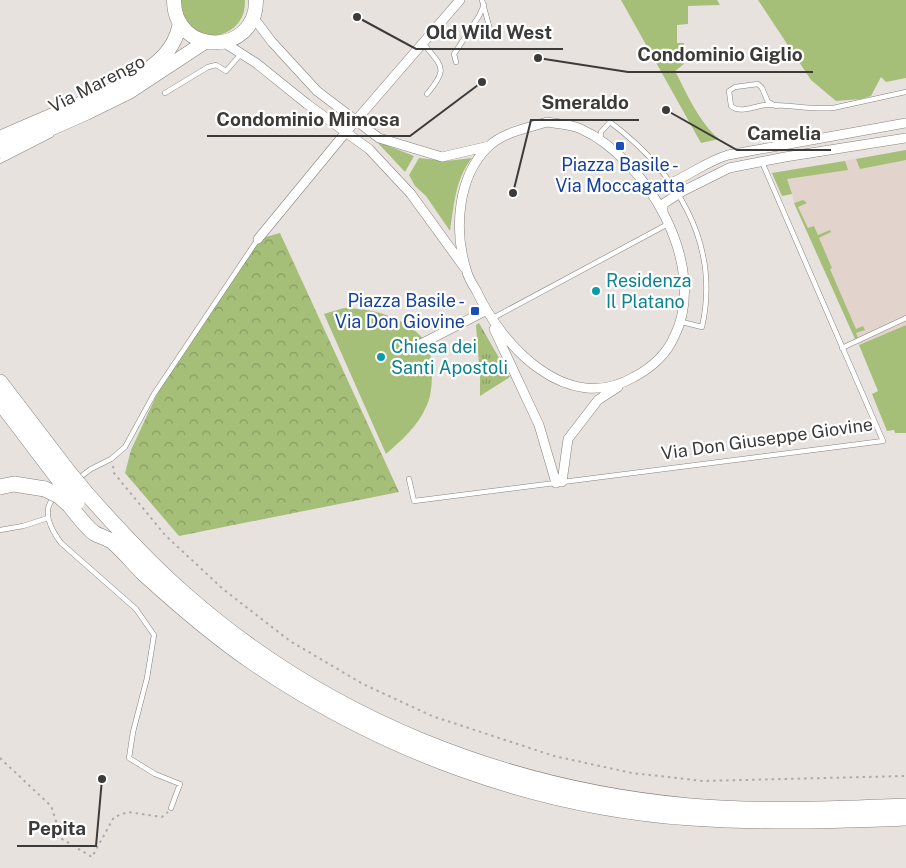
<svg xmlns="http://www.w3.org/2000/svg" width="906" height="868" viewBox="0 0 906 868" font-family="'Public Sans',sans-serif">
<defs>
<pattern id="forest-crowns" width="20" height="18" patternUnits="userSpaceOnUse" patternTransform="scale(1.25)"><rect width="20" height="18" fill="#a6bf78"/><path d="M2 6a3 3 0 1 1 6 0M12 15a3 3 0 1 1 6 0" fill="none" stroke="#889c63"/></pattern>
<pattern id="park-tufts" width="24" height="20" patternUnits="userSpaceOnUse" patternTransform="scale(1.25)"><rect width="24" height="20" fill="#a6bf78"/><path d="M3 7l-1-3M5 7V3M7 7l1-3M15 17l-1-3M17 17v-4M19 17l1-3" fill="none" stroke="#889c63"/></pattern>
</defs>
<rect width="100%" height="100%" fill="#e8e2df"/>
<path fill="#e2d4cd" d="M 906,150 L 906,325 L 859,345 L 794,203 L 792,194 L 782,196 L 772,173 Z"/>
<path fill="#a6bf78" d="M 180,0 L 245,0 C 245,8 244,15 239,22 C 227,39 199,41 186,22 C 182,17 182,7 180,0 Z
M 621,0 L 717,0 L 720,5 L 688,6 L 688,24 L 677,25 L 677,43 L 684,43 L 684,64 L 675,71 C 687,94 699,122 719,139 L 701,143 Z
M 758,0 L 906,0 L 906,78 L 886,82 L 881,77 L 871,96 L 861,99 L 836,101 L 811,80 Z
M 376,141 L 414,156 L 405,172 Z
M 906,150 L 906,160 L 860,169 L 856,159 Z
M 419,158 L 446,161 L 472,158 C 455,179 454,206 450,231 L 426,196 L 415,186 L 409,175 Z
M 845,161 L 848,170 L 787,179 L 792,194 L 782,196 L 772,173 Z
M 803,200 L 807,203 L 798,207 L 808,228 L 814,226 L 818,235 L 830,230 L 831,232 L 819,238 L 832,268 L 830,269 L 856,329 L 863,326 L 865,330 L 856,333 L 858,338 L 855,339 L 794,203 Z
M 344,308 C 371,308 406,317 424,340 C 431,349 432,362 432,373 C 432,384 431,398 426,407 C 418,426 401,441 386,454 L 324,314 Z
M 906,325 L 906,433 L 895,433 L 894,430 L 887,431 L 872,394 L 878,391 L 859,345 Z"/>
<path fill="url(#forest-crowns)" d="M 280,233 L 399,492 L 179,536 L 125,473 L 131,450 L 164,379 L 258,239 Z"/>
<path fill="url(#park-tufts)" d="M 479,323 L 510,377 L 480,396 L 480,377 L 476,325 Z"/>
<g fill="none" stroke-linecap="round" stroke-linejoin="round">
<g stroke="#87827f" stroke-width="5.5">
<path id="lane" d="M 482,0 L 492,37
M 423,43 C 442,67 449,68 427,94
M 456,62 L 454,54 L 479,16 L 484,5
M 165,93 L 208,67 L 216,65 L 226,71 L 241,54
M 776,106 L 768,102 L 762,88 L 758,84 L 735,87 L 729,91 L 731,106 C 740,114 755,106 765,105 C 788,104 811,110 833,108 L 906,92
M 600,140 L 601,132 L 610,122 C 675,171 721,242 702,327 L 682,322
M 0,161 L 51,135
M 493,318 L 668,224
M 842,348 L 906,318
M 79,478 L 91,469 L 111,459 L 125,447 L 154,394 L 258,239
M 409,479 L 414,501 L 883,441 L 762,162
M 55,497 C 40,510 52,531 61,543 L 136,609 L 154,635 L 147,678 L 133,732 L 129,758 L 155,774 L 180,784 L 171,808
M 0,530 L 23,526 L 48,518"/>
</g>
<g stroke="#87827f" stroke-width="10">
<path id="street" d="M 253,17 L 272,42 L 317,91 L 379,138 L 442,157 L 489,146
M 223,42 L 256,63 L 307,104 L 369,149 L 411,194 L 464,267
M 547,122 C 558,124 571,124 581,129 C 647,159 710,267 674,337 C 666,355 651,368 634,377 C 567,416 502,346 476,290 C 472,284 468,277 466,269 C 454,231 457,177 488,147 C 503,132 528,128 547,122 Z
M 646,186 L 651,190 C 681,183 701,163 728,155 L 906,123
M 663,213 L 663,204 L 683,191 L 729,168 L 785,157 L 906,138
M 258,239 L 346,132 L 460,0
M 494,329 L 539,425 L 556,483
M 417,346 L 485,311
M 562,482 L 568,439 L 598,400 L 618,387"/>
</g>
<g stroke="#87827f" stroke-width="15">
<path id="primary" d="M 174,0 C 174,57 257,56 256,0
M 0,138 C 27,126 55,114 82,103 C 108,92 135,81 157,62 C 169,52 177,39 180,23
M 0,151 L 86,113 L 129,92 L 205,42"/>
</g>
<g stroke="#87827f" stroke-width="16">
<path id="highway" d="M 0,382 L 68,471
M 0,402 L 59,480
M 0,487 L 14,484 L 45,489
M 87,494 C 118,529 150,564 186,595 C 327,719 505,789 690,806 C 762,812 834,809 906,806
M 69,505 C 77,514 85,526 94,533 C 101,537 109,538 115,544 C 125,553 134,564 144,574 C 178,605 214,636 252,662 C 382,751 534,807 691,818 C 763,823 834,821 906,818"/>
</g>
<path stroke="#afaaa8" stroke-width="2" stroke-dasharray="2.5 4" stroke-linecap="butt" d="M 372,329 L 386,328 L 395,330
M 113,466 L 114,473 L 165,535 L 223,589 L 290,641 L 363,684 L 432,716 L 554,756 L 632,773 L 703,781 L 906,776
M 0,758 L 51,806 L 62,839 L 92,857 L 114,817 L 128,812 L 162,817 L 168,812"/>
<use href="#lane" stroke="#fff" stroke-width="4.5"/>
<use href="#street" stroke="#fff" stroke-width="9"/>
<use href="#primary" stroke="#fff" stroke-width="14"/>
<use href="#highway" stroke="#fff" stroke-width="15"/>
<g stroke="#87827f" stroke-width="16" stroke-linecap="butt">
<path id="highway-bridge" d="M 68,471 L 87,494
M 59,480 L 77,502
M 45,489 L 59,496 L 69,505"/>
</g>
<use href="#highway-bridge" stroke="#fff" stroke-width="15"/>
</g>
<g fill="#1a4fb4" stroke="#fff" stroke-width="2">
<rect x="615" y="141" width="10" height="10" rx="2.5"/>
<rect x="470" y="306" width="10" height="10" rx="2.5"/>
</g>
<g fill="#0f9aa8" stroke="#fff" stroke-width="2">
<circle cx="596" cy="291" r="5"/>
<circle cx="381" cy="357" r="5"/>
</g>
<g text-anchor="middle" stroke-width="4.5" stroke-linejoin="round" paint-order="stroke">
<g font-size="18" fill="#3d3b3a" stroke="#fff">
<text transform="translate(97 84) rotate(-27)" y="6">Via Marengo</text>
<text transform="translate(767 439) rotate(-8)" y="6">Via Don Giuseppe Giovine</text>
</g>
<g font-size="18" fill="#164399" stroke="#fff">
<text x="620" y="171">Piazza Basile -<tspan x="620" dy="21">Via Moccagatta</tspan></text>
<text x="465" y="307" text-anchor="end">Piazza Basile -<tspan x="465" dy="21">Via Don Giovine</tspan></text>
</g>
<g font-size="18" fill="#0d838f" stroke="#fff" text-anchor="start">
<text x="606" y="287">Residenza<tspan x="606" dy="21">Il Platano</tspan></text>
<text x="391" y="353">Chiesa dei<tspan x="391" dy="21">Santi Apostoli</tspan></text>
</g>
</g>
<path fill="none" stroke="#3d3b3a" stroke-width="2" d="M357 17L416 49H563M538 58L628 72H813M513 193L531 120H639M482 82L410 136H207M666 110L737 150H831M102 779L96 846H17"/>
<g fill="#3d3b3a" stroke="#fff" stroke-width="2">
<circle cx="357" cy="17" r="5"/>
<circle cx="538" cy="58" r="5"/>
<circle cx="513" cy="193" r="5"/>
<circle cx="482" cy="82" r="5"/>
<circle cx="666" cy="110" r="5"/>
<circle cx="102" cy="779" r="5"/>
</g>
<g font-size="19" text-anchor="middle" font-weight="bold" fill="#3d3b3a" stroke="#fff" stroke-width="4.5" stroke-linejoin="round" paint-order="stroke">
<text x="489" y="39">Old Wild West</text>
<text x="720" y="61">Condominio Giglio</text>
<text x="585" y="109">Smeraldo</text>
<text x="308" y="126">Condominio Mimosa</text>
<text x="784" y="140">Camelia</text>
<text x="57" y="835">Pepita</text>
</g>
</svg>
